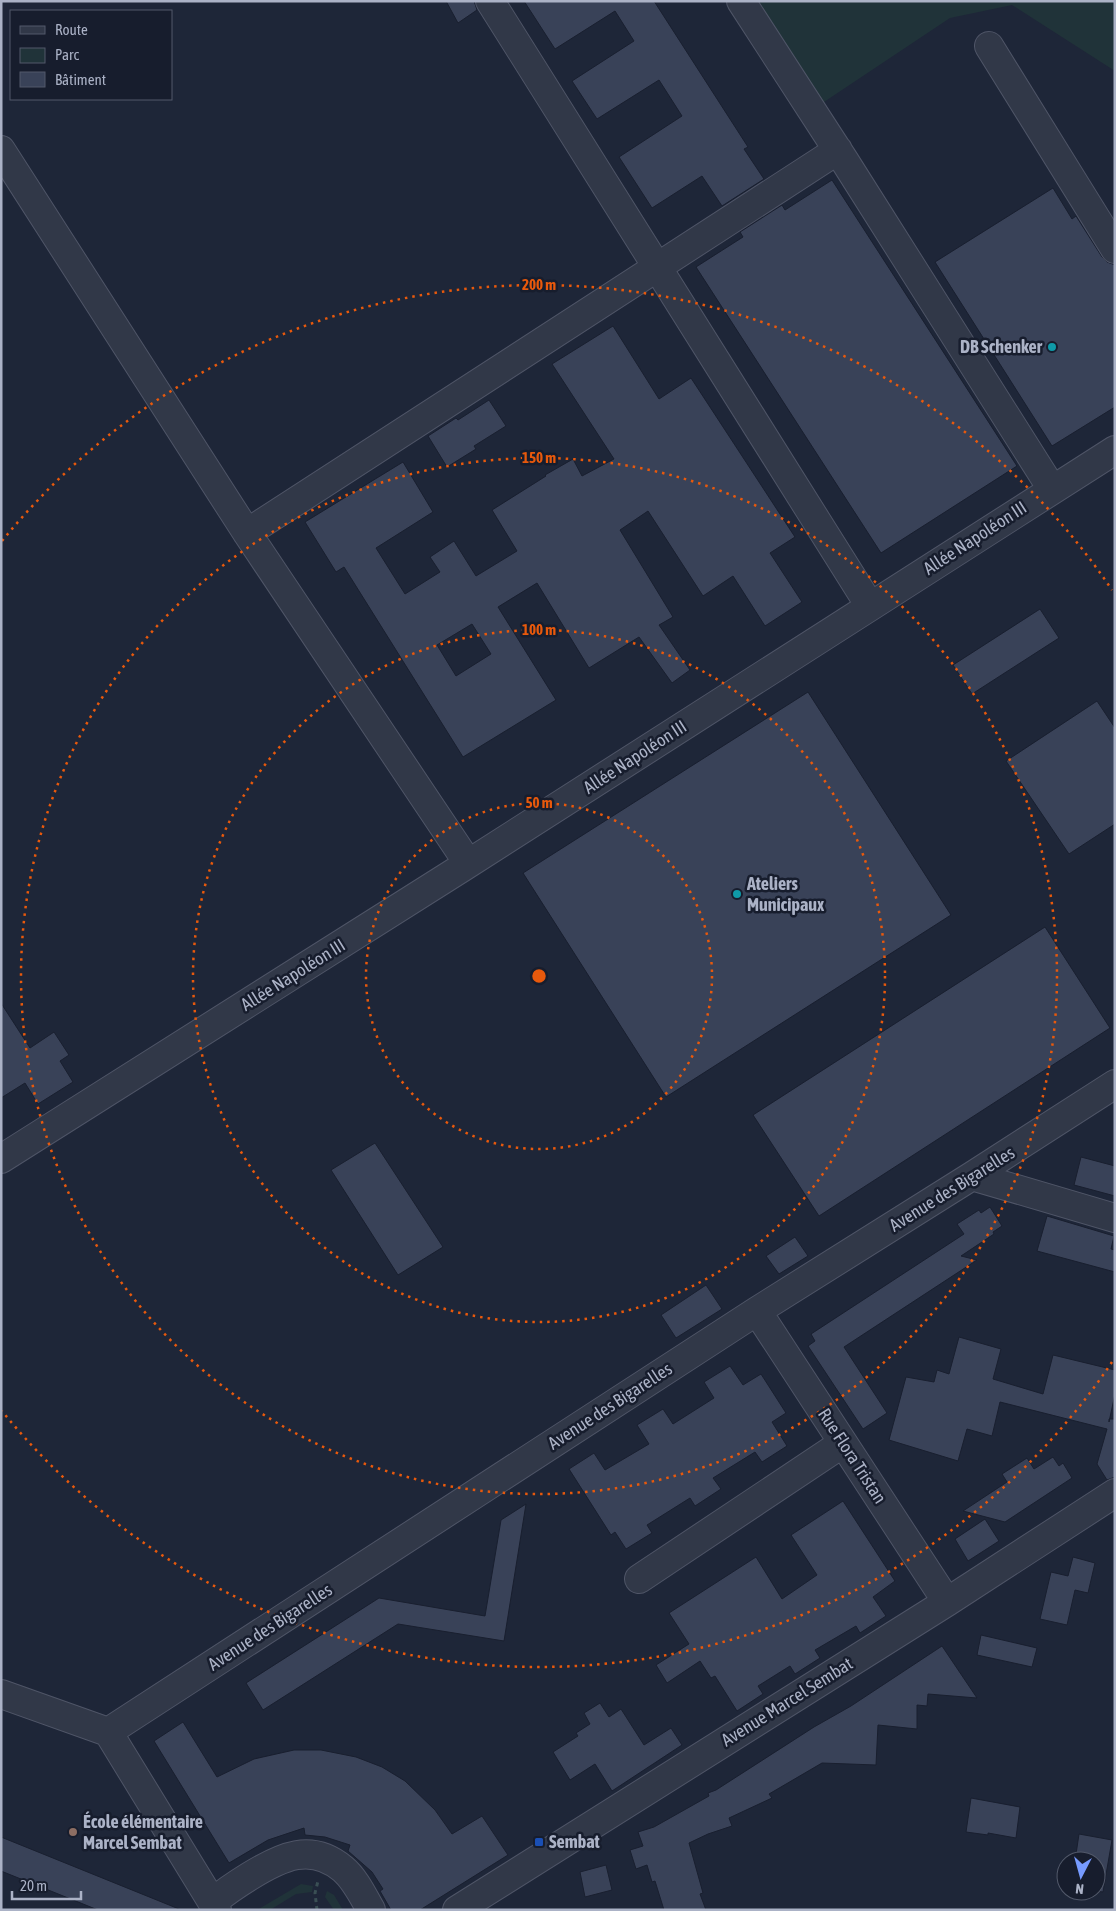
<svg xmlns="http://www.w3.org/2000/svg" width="1116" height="1911" viewBox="0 0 1116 1911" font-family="'Asap Condensed',sans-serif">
<rect width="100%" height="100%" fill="#1e2638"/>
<path fill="#203339" d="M 741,1 L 1115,1 L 1115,71 L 1012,5 L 950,18 L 812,110 Z
M 301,1884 L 313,1886 L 312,1892 L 296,1894 L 270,1910 L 257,1910 Z
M 327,1891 L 334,1895 L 343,1910 L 334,1910 L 325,1897 Z"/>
<path fill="#394258" stroke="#191f2f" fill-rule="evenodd" d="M 446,1 L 474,1 L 477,10 L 458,23 Z
M 524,1 L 654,1 L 748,147 L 744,149 L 764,179 L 722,206 L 702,176 L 652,208 L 619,157 L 682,116 L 659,80 L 597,119 L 572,81 L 634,41 L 615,11 L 555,49 Z
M 832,180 L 1017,466 L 881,553 L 696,267 L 743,237 L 740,232 L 782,205 L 785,210 Z
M 1053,188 L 1072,219 L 1076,216 L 1102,257 L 1107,262 L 1115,265 L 1115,407 L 1052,446 L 935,262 Z
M 613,326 L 659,399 L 691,378 L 795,537 L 770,553 L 802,602 L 765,626 L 733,576 L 703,596 L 648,511 L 620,530 L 673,617 L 659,625 L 690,670 L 672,683 L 639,637 L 589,668 L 537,583 L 498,607 L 556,700 L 463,757 L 344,567 L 336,572 L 305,522 L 403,462 L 433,512 L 376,548 L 405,594 L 440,572 L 430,557 L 454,541 L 476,576 L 517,551 L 492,510 L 546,476 L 545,475 L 573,459 L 582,476 L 614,459 L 552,364 ZM 472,624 L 491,654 L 456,676 L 437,645 Z
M 489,400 L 506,426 L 474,446 L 476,449 L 447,467 L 428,436 L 456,418 L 458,420 Z
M 1040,609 L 1059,638 L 972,694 L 953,665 Z
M 808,692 L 951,915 L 666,1097 L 523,873 Z
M 1097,701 L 1115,728 L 1115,824 L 1069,854 L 1006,761 Z
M 1045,927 L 1110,1028 L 819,1216 L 753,1115 Z
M 1,1003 L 30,1048 L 54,1032 L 69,1055 L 60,1061 L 73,1082 L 38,1104 L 25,1083 L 1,1098 Z
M 375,1143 L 443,1247 L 398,1275 L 331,1170 Z
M 1081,1157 L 1115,1166 L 1115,1196 L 1074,1185 Z
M 990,1207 L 1002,1226 L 993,1232 L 994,1234 L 961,1256 L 977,1260 L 844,1347 L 887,1413 L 863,1429 L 808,1346 L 815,1341 L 811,1334 L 964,1234 L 957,1224 L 979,1210 L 981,1213 Z
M 1047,1216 L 1114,1236 L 1111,1249 L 1115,1250 L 1115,1272 L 1037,1251 Z
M 795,1237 L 808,1256 L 779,1274 L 766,1256 Z
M 706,1285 L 722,1309 L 676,1338 L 661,1315 Z
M 959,1337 L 1001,1349 L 993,1379 L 1043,1394 L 1053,1355 L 1115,1370 L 1115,1394 L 1109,1422 L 1109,1419 L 1115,1419 L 1115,1477 L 1107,1480 L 1097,1464 L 1107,1429 L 1000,1402 L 992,1436 L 967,1429 L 958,1461 L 889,1440 L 906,1377 L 934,1382 L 937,1370 L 949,1374 Z
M 730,1366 L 743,1385 L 761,1374 L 786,1413 L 772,1422 L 787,1446 L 762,1462 L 755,1452 L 713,1478 L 721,1489 L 695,1506 L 690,1498 L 647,1525 L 652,1533 L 626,1549 L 615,1532 L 611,1535 L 569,1469 L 594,1453 L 605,1470 L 649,1444 L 637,1425 L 663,1409 L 673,1424 L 714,1398 L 704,1382 Z
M 1053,1457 L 1059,1466 L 1063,1463 L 1072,1478 L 1005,1522 L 963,1511 L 1007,1482 L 1002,1474 L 1027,1458 L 1034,1469 Z
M 843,1501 L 895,1581 L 873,1597 L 886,1616 L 860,1633 L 856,1626 L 815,1650 L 820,1658 L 795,1674 L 790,1666 L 758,1686 L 763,1694 L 737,1711 L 715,1676 L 711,1678 L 700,1661 L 667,1683 L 656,1665 L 689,1644 L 669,1613 L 756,1557 L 782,1599 L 817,1575 L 791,1535 Z
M 526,1504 L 504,1641 L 398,1624 L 263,1710 L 246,1683 L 379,1598 L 485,1616 L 501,1520 Z
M 985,1519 L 999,1541 L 968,1561 L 955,1539 Z
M 1073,1557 L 1095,1563 L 1088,1593 L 1075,1590 L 1067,1625 L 1040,1619 L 1051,1572 L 1068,1576 Z
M 981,1635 L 1037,1648 L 1032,1667 L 977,1655 Z
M 942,1646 L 977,1698 L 928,1694 L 927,1706 L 917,1705 L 917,1729 L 878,1725 L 876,1765 L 822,1763 L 769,1794 L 772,1798 L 729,1818 L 732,1826 L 708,1834 L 689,1843 L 703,1893 L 700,1894 L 706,1910 L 664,1910 L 655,1881 L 652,1882 L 647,1865 L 636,1869 L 630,1850 L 643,1846 L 638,1832 L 654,1827 L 709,1796 L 708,1793 L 716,1790 L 814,1727 L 851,1706 Z
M 600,1703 L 609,1717 L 621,1709 L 644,1745 L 671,1728 L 682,1745 L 612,1791 L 595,1764 L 570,1780 L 553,1752 L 578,1736 L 576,1733 L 590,1724 L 584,1713 Z
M 183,1722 L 217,1777 L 254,1759 L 294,1750 L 321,1750 L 356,1757 L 382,1767 L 405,1781 L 435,1810 L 452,1834 L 482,1816 L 508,1855 L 420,1910 L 391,1910 L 380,1891 L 383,1889 L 372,1872 L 348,1851 L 350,1845 L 325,1837 L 305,1835 L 304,1828 L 268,1840 L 229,1863 L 154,1741 Z
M 971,1798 L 1020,1807 L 1016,1838 L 988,1833 L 988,1835 L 966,1832 Z
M 1079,1834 L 1112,1840 L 1103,1892 L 1095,1891 L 1096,1861 L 1075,1861 Z
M 1,1837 L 179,1909 L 178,1910 L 98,1910 L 1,1871 Z
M 606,1865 L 612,1890 L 585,1897 L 580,1872 Z"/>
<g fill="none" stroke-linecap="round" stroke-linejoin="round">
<g stroke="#4f5567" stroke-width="30">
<path id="minor" d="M 490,1 L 870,606
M 741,1 L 844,160 L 1052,489
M 989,46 L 1115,249
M 1,150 L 247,533 L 468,863
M 247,533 L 838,150
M 1,1159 L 463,867 L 1115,450
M 972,1176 L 1115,1218
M 757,1311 L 947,1602
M 639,1579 L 843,1443
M 1,1694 L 108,1732 L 217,1910
M 108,1732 L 757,1311 L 972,1176 L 1115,1084
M 213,1902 C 225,1892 237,1884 250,1876 C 281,1857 311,1842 343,1869 C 355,1879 363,1896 371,1910
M 457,1910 L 947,1602 L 1115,1493"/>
</g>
<path stroke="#3a4f54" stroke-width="3" stroke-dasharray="4 4" stroke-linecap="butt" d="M 317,1910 L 315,1893 L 318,1881"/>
<use href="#minor" stroke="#313848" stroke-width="28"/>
</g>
<g fill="none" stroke="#e8590c" stroke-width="2.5" stroke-dasharray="2.5 5">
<circle cx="539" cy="976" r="173"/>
<circle cx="539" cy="976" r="346"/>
<circle cx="539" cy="976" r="518"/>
<path d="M1112 1362A691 691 0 0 1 2 1411M2 541A691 691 0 0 1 1112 590"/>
</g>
<g fill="#0f9aa8" stroke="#171d2d" stroke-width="2">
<circle cx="1052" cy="347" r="5"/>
<circle cx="737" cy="894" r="5"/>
</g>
<circle fill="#8d6e63" stroke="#171d2d" stroke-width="2" cx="73" cy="1832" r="5"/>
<rect fill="#1a4fb4" stroke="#171d2d" stroke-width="2" x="534" y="1837" width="10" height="10" rx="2.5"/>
<g text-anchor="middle" stroke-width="5" stroke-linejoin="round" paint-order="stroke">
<g font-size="18" font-weight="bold" fill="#abb2c6" stroke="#171d2d" text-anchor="start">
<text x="1042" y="353" text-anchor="end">DB Schenker</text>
<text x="747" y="890">Ateliers<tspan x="747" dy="21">Municipaux</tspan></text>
<text x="83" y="1828">École élémentaire<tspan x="83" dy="21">Marcel Sembat</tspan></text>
<text x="549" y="1848">Sembat</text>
</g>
<g font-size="18" fill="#abb2c6" stroke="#171d2d">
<text transform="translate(975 538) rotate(-33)" y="6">Allée Napoléon III</text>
<text transform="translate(635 757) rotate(-33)" y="6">Allée Napoléon III</text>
<text transform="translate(293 975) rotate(-32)" y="6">Allée Napoléon III</text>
<text transform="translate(952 1189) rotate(-32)" y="6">Avenue des Bigarelles</text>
<text transform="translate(610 1406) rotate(-33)" y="6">Avenue des Bigarelles</text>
<text transform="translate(852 1456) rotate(57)" y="6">Rue Flora Tristan</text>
<text transform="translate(270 1627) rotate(-33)" y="6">Avenue des Bigarelles</text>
<text transform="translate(787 1702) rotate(-32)" y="6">Avenue Marcel Sembat</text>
</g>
</g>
<circle cx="539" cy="976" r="8" fill="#e8590c" stroke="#171d2d" stroke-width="2.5"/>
<g font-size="15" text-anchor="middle" font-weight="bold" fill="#e8590c" stroke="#171d2d" stroke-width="5" stroke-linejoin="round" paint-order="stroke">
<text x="539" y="290">200 m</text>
<text x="539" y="463">150 m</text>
<text x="539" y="635">100 m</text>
<text x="539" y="808">50 m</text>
</g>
<rect width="1116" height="1911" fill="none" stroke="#abb2c6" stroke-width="5"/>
<rect x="10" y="10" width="162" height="90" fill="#171d2d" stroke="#52596a"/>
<rect x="20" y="26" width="25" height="8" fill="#313848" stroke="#52596a"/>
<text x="55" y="35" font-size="15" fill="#abb2c6">Route</text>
<rect x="20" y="48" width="25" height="15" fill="#203339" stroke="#52596a"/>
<text x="55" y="60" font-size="15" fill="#abb2c6">Parc</text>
<rect x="20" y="72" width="25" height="15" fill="#394258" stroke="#52596a"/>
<text x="55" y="85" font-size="15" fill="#abb2c6">Bâtiment</text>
<g transform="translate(1081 1876) rotate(186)"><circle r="24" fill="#171d2d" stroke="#52596a"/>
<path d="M0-4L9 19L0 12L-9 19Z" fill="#779bff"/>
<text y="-8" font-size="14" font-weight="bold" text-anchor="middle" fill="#abb2c6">N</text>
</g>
<path d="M12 1891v8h69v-8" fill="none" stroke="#abb2c6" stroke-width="2.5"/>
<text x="20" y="1891" font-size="15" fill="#abb2c6" stroke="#171d2d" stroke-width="4" paint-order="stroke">20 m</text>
</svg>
